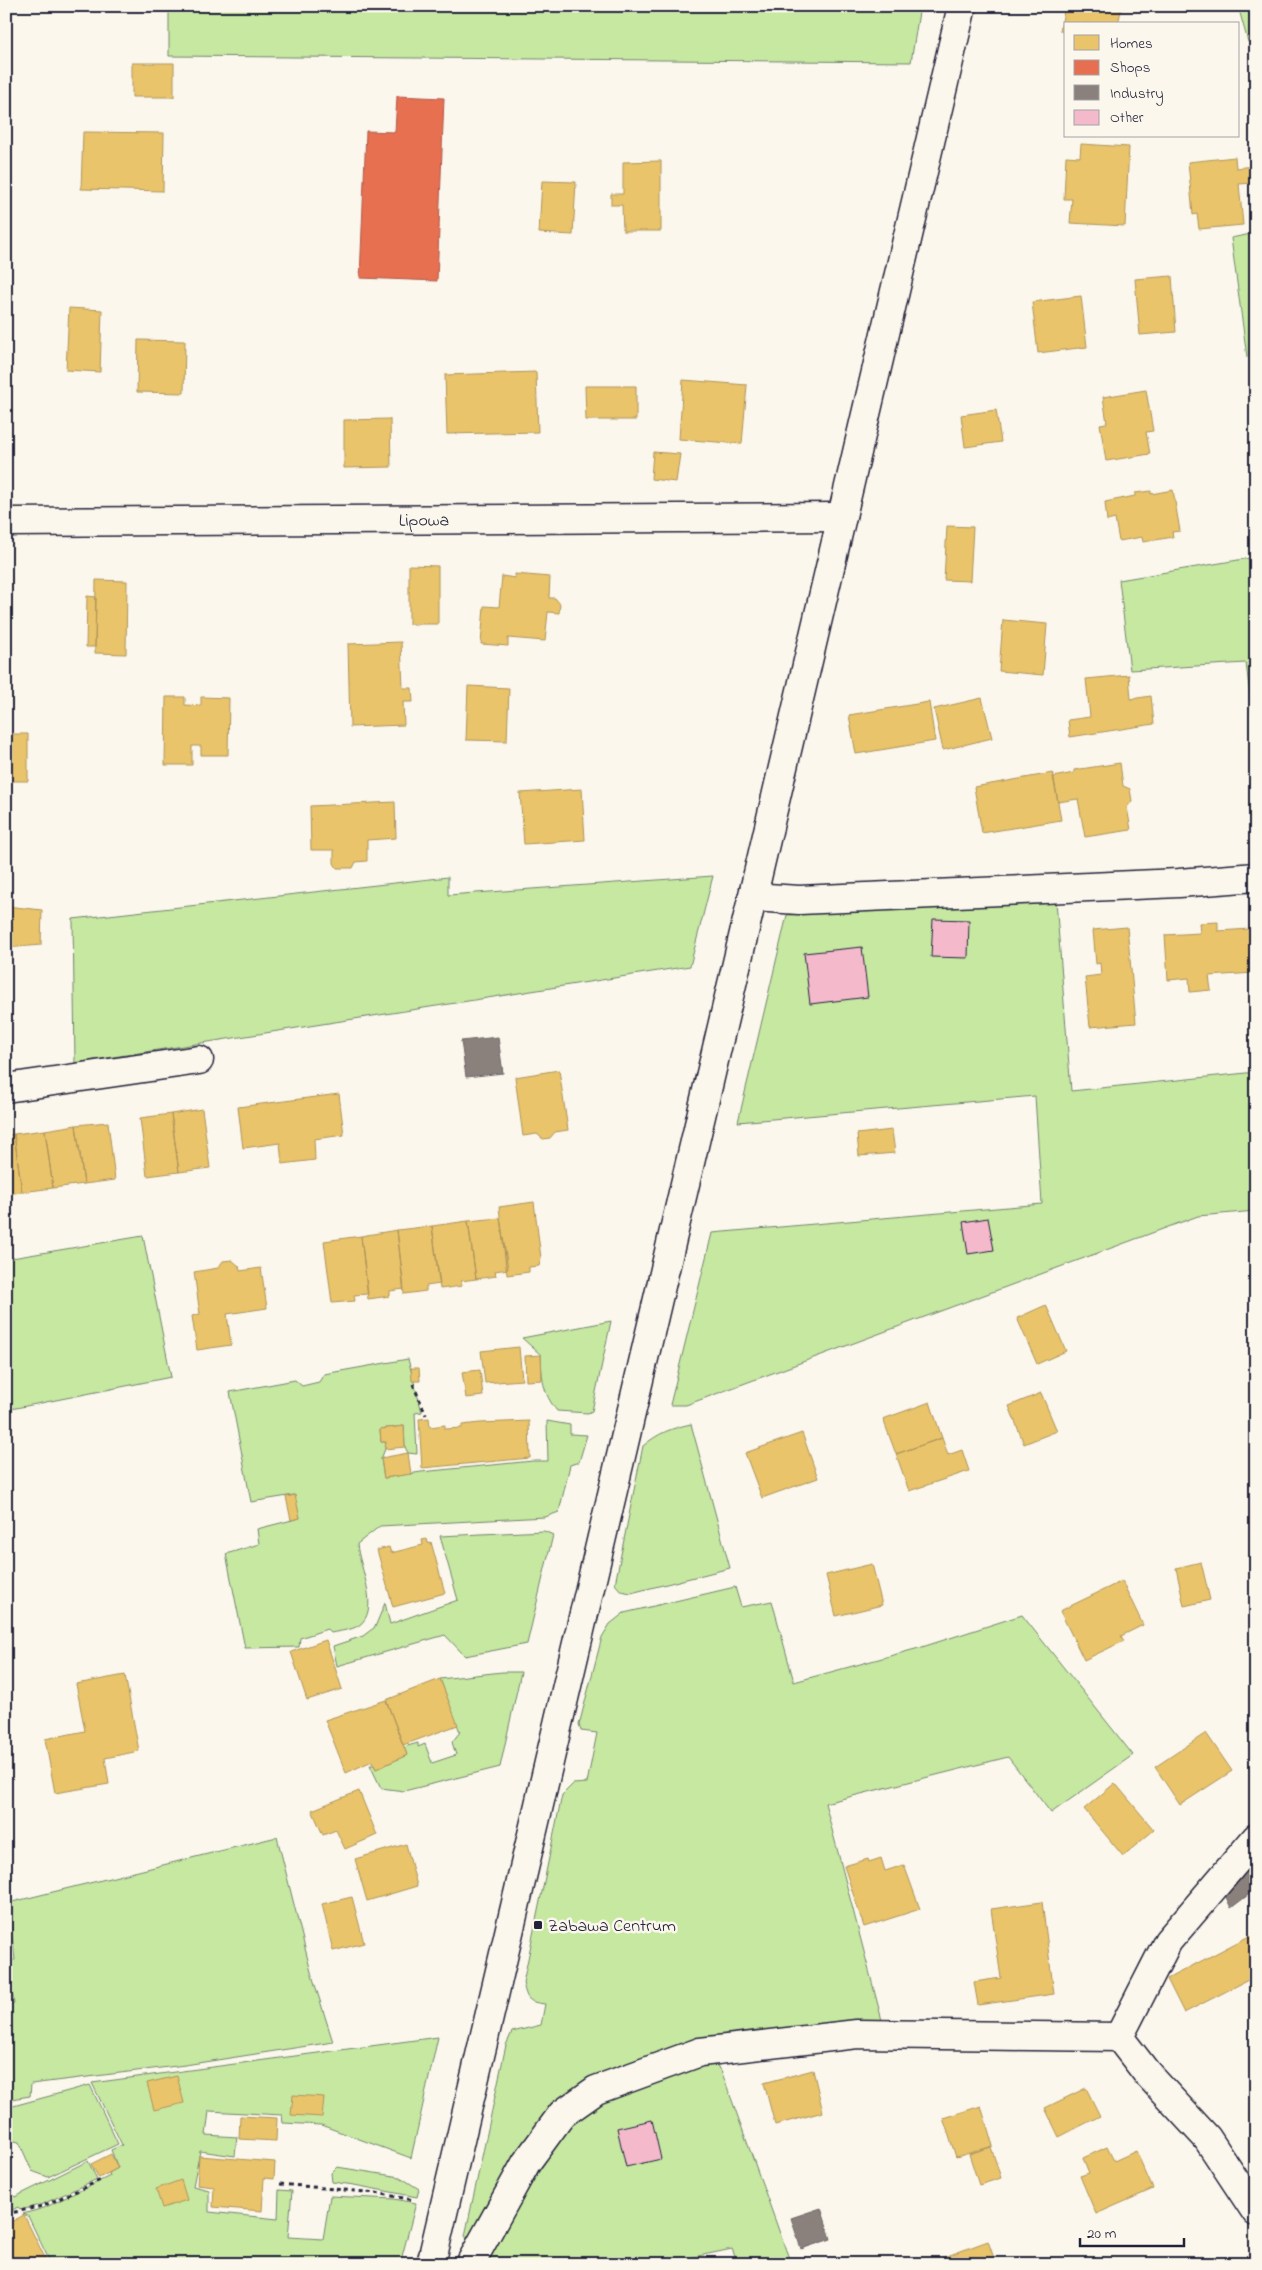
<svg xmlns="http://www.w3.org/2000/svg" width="1262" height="2270" viewBox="0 0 1262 2270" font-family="'Indie Flower',sans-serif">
<rect width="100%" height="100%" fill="#fbf7ec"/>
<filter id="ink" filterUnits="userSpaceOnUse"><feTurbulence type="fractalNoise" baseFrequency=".02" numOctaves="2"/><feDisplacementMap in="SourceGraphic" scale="10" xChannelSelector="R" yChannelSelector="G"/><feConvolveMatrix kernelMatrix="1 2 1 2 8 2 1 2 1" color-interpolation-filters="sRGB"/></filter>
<g filter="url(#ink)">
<path fill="#c6e8a1" stroke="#74856e" d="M 169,6 L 920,6 L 911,62 L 169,56 Z
M 1238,6 L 1256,6 L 1256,32 L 1252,32 L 1248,42 Z
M 1256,233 L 1256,355 L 1247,357 L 1231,238 Z
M 1256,557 L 1256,728 L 1254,728 L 1246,663 L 1130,670 L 1119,580 Z
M 713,876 L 690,966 L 75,1063 L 73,919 L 448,877 L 448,895 Z
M 1056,901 L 1071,1091 L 1256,1072 L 1256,1211 L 1198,1216 L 686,1405 L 670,1405 L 712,1233 L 1042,1204 L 1035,1096 L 738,1122 L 787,915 Z
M 143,1236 L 171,1377 L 6,1410 L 6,1259 Z
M 611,1321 L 592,1411 L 588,1413 L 557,1411 C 542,1392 542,1378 541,1355 L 522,1338 Z
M 408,1359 L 422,1412 L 415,1413 L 417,1454 L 408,1453 L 405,1447 L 404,1426 L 380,1429 L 381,1442 L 386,1442 L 385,1449 L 381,1459 L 384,1478 L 421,1472 L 533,1461 L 548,1461 L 547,1421 L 570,1425 L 570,1434 L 587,1435 L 579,1462 L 570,1465 L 559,1512 L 545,1517 L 380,1526 L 357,1544 C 359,1567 382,1611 358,1626 C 351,1630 340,1631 331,1633 L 327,1629 L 300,1638 L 299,1647 L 245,1648 L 226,1554 L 259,1544 L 257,1529 L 300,1518 L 294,1495 L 251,1502 L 230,1392 L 295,1380 L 302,1386 L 319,1382 L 324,1374 Z
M 691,1424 L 730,1568 L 631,1593 L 621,1591 L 615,1584 L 643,1446 C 658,1433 672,1428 691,1424 Z
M 544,1531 L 553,1535 L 527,1644 L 465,1656 L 445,1635 L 337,1666 L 333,1646 L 363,1636 L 375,1627 L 385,1603 L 390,1624 L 458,1600 L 440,1536 Z
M 735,1587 L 741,1607 L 772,1601 L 794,1682 L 919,1648 L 1022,1615 L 1133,1755 L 1051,1813 L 1008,1757 L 825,1803 L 884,2028 L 586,2085 L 468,2240 L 465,2236 L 506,2045 L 512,2032 L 541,2025 L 545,2004 C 528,2002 527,2000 523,1983 L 562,1795 L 573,1784 L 587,1783 L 597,1733 L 581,1731 L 579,1725 L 602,1637 L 610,1624 L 624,1613 Z
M 502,1672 L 521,1672 L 500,1767 L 404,1791 L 381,1788 L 370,1765 L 374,1765 L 376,1769 L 407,1755 L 404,1747 L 418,1743 L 418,1747 L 425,1744 L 432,1763 L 456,1755 L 452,1742 L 460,1732 L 440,1679 Z
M 277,1837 L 311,1972 L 333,2042 L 185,2065 L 31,2084 L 30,2096 L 6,2100 L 7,2006 L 14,2004 L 9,1976 L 13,1976 L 9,1961 L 15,1960 L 8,1903 Z
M 438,2037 L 411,2158 L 321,2125 L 283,2123 L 282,2115 L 209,2111 L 206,2135 L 237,2137 L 235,2156 L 200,2151 L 193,2186 L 209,2190 L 209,2212 L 278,2219 L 279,2190 L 292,2191 L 288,2237 L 323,2239 L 330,2196 L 394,2199 L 416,2203 L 400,2264 L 51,2264 L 28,2216 L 23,2214 L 44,2208 L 110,2176 L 109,2173 L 118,2168 L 111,2150 L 122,2145 L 92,2083 Z
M 714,2063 L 721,2070 L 791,2264 L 738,2264 L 732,2249 L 660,2264 L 482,2264 L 569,2123 L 593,2101 L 675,2071 Z
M 90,2085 L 118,2144 L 48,2177 L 32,2171 L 19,2142 L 14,2141 L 6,2121 L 6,2108 Z
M 88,2161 L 97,2179 L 43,2204 L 21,2210 L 18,2207 L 6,2213 L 6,2184 L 15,2197 Z
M 337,2167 L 400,2177 L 419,2189 L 417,2197 L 354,2185 L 332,2182 L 331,2173 Z"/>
<path fill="#e9c46a" stroke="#ad935c" d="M 6,6 L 11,6 L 11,35 L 6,35 Z
M 1065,6 L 1122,6 L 1118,24 L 1066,24 L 1066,32 L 1060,31 Z
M 132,63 L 174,63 L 174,97 L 132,97 Z
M 83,132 L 164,133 L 163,191 L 81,189 Z
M 1081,144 L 1129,147 L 1125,226 L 1070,223 L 1072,199 L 1064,199 L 1066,156 L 1080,157 Z
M 1235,157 L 1236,168 L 1253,166 L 1254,183 L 1239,184 L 1243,225 L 1199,229 L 1197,214 L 1193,215 L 1188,162 Z
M 661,161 L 661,231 L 623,231 L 622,205 L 611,205 L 611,194 L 623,194 L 623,162 Z
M 542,181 L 576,182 L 573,235 L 539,233 Z
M 1172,276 L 1176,332 L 1140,335 L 1135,279 Z
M 1081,296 L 1087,347 L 1038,353 L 1032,302 Z
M 69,308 L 102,310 L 100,372 L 66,370 Z
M 138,340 L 185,341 L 184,393 L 137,392 Z
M 536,372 L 538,432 L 447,434 L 445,375 Z
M 683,380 L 747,385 L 742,444 L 679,439 Z
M 585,386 L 636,386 L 636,420 L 586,420 Z
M 1146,390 L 1153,431 L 1146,432 L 1150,454 L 1106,461 L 1100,424 L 1107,423 L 1103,397 Z
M 996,410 L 1001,442 L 965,447 L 961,415 Z
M 390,419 L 391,467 L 344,468 L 344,420 Z
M 653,452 L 680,454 L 676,482 L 651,479 Z
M 1173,490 L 1180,531 L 1172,532 L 1173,537 L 1143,542 L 1142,537 L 1119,541 L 1115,519 L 1107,521 L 1105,502 L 1135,496 L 1135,493 L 1151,491 L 1151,494 Z
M 947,526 L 973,527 L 970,581 L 944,580 Z
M 409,565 L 438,566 L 438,624 L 409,624 Z
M 515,574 L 550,577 L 549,598 L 555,598 L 560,604 L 559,613 L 548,612 L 545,641 L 508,638 L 508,646 L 481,644 L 484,606 L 499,607 L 502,576 L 515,578 Z
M 96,580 L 127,581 L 126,654 L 95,653 Z
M 87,596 L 96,597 L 95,647 L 86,647 Z
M 1003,620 L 1047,624 L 1043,675 L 999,671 Z
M 401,642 L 403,688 L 412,688 L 413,702 L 403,702 L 404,725 L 350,727 L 348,644 Z
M 1129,675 L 1131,699 L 1151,696 L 1154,724 L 1070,737 L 1068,720 L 1090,717 L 1086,679 Z
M 468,686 L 509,688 L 507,741 L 466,740 Z
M 166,697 L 185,697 L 185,705 L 201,706 L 201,697 L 229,698 L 228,755 L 201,755 L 201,746 L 192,746 L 192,765 L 165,765 Z
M 982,698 L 992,738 L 943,750 L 934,709 Z
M 929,702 L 935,741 L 856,754 L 849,715 Z
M 6,734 L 28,734 L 28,781 L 6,781 Z
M 1120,763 L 1123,786 L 1130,789 L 1132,801 L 1127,807 L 1131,830 L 1085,837 L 1078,799 L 1058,802 L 1053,777 L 1074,773 L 1074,770 Z
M 1053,773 L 1061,820 L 982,833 L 974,787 Z
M 582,789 L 585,840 L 524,844 L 520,793 Z
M 395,802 L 396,838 L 367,840 L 367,861 L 356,862 L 353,868 L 337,868 L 334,863 L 334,850 L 311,850 L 310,806 Z
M 6,906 L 42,910 L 41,945 L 6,948 Z
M 1218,922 L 1218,931 L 1250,929 L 1254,973 L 1209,976 L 1211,990 L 1190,992 L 1189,978 L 1168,980 L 1165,935 L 1200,933 L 1199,923 Z
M 1127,927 L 1136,1023 L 1090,1027 L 1085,977 L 1101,975 L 1100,963 L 1096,964 L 1093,930 Z
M 559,1070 L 568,1130 L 555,1132 L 550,1138 L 543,1139 L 537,1134 L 523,1136 L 515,1077 Z
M 339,1094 L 344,1135 L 314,1139 L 315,1160 L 282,1164 L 280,1143 L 243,1148 L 238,1107 Z
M 202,1109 L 210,1168 L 179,1172 L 171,1114 Z
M 171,1114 L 179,1172 L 147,1176 L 140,1118 Z
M 108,1122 L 115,1180 L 84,1184 L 76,1125 Z
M 76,1125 L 84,1184 L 53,1188 L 45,1130 Z
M 45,1130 L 53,1188 L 22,1192 L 14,1134 Z
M 892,1130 L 895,1153 L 859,1156 L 857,1134 Z
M 14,1134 L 22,1192 L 6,1194 L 6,1135 Z
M 534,1202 L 541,1258 L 539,1266 L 529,1267 L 529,1272 L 507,1275 L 499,1207 Z
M 500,1218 L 508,1269 L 495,1271 L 496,1276 L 476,1279 L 468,1221 Z
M 468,1221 L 476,1279 L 461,1281 L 462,1286 L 440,1289 L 432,1226 Z
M 432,1226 L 440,1284 L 426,1286 L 426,1291 L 404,1294 L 397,1230 Z
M 397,1230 L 404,1289 L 390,1291 L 390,1296 L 368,1299 L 361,1236 Z
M 361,1236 L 368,1294 L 354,1295 L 355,1301 L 332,1303 L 324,1241 Z
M 232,1260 L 239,1266 L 240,1271 L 261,1268 L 267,1308 L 227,1314 L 231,1345 L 197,1350 L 192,1316 L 200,1314 L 194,1272 L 218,1268 L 223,1261 Z
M 1046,1305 L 1066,1351 L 1037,1364 L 1017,1318 Z
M 519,1347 L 522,1380 L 485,1383 L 481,1351 Z
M 541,1355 L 542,1380 L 526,1381 L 525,1356 Z
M 411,1368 L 419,1368 L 420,1381 L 412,1381 Z
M 480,1370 L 483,1396 L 466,1398 L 462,1372 Z
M 1041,1393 L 1057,1431 L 1024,1444 L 1009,1406 Z
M 930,1402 L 942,1438 L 896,1454 L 883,1419 Z
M 429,1418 L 430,1427 L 445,1425 L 445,1429 L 462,1428 L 462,1425 L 480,1423 L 529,1421 L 530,1458 L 422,1468 L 419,1419 Z
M 404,1426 L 405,1447 L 385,1449 L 386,1442 L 381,1442 L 380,1429 Z
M 802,1433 L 818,1478 L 762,1498 L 745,1453 Z
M 942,1438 L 948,1455 L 962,1450 L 969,1471 L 909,1491 L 896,1454 Z
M 408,1453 L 411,1474 L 384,1478 L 381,1458 Z
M 295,1495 L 300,1518 L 291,1520 L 286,1497 Z
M 1256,1533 L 1256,1559 L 1250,1534 Z
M 427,1539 L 428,1543 L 431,1542 L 445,1593 L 393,1607 L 377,1550 L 389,1547 L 391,1553 L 423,1545 L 422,1540 Z
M 1201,1562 L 1210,1600 L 1184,1606 L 1176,1568 Z
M 872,1564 L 882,1605 L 836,1616 L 826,1575 Z
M 1122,1581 L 1143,1625 L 1121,1636 L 1124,1641 L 1084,1660 L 1060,1611 Z
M 326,1640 L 342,1689 L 307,1700 L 291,1652 Z
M 125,1675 L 139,1751 L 105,1758 L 109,1784 L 55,1793 L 45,1739 L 85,1731 L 76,1684 Z
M 440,1679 L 458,1725 L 403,1745 L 386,1700 Z
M 386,1700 L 407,1755 L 376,1769 L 372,1761 L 346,1773 L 325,1720 Z
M 1206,1733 L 1232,1771 L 1180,1805 L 1155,1767 Z
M 1115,1783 L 1154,1830 L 1123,1856 L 1084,1809 Z
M 359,1791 L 377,1835 L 345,1849 L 336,1830 L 323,1835 L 312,1810 Z
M 406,1844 L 417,1886 L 367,1901 L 355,1859 Z
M 881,1858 L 885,1871 L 904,1865 L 920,1909 L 864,1927 L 844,1866 L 868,1859 L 869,1862 Z
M 352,1897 L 364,1943 L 333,1951 L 322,1904 Z
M 1042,1902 L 1054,1994 L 978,2005 L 974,1982 L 1001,1978 L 991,1909 Z
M 1251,1935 L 1256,1945 L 1256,1976 L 1184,2013 L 1167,1979 Z
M 813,2070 L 823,2112 L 775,2125 L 764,2083 Z
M 177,2076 L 184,2103 L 154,2110 L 147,2083 Z
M 1086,2088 L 1100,2116 L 1059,2137 L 1045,2108 Z
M 293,2095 L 324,2097 L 322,2117 L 291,2115 Z
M 981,2106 L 993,2146 L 956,2157 L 943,2118 Z
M 240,2116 L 277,2118 L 276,2141 L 239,2139 Z
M 991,2147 L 1001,2178 L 979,2185 L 969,2154 Z
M 1107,2147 L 1114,2161 L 1136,2151 L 1153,2189 L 1096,2214 L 1080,2176 L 1089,2173 L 1083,2158 Z
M 111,2154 L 118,2168 L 99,2178 L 91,2164 Z
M 199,2156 L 275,2162 L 274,2179 L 264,2178 L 262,2211 L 213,2207 L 214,2187 L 197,2185 Z
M 181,2180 L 187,2200 L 162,2208 L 156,2189 Z
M 24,2215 L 48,2264 L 6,2264 L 6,2218 L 9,2223 Z
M 988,2241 L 996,2264 L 940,2264 L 939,2259 Z"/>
<path fill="#e76f51" stroke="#ac584a" d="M 397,96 L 444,98 L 437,281 L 360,278 L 366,131 L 395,132 Z"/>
<path fill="#8a817c" stroke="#6b6468" d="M 498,1037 L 503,1073 L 466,1077 L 461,1041 Z
M 1256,1858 L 1256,1889 L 1231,1908 L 1225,1895 Z
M 821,2208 L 831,2239 L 801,2249 L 791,2218 Z"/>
<path fill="#f4bacc" stroke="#22223b" d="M 933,919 L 969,920 L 968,958 L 931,957 Z
M 862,947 L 868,997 L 810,1004 L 804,953 Z
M 988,1218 L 994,1250 L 968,1254 L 963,1222 Z
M 652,2120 L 661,2159 L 626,2167 L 617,2128 Z"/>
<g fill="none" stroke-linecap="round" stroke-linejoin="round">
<g stroke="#22223b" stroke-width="31">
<g id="minor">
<path id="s1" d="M 6,522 L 842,517"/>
<path d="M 753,897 L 799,900 L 1179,883 L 1256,877"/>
<path d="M 6,1088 L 199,1060"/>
<path d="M 1256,1838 L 1168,1941 L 1119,2037 L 1146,2072 L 1207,2138 L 1256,2212"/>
<path d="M 470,2264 L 526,2163 L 562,2114 L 596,2090 L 700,2052 L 857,2034 L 1119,2037"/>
</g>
</g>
<g stroke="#22223b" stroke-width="31">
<path id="major" d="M 431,2264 L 962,6"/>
</g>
<path stroke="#22223b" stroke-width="3" stroke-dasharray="4 4" stroke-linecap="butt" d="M 413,1384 L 426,1415
M 280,2184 L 376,2193 L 414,2200
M 6,2214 L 43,2206 L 103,2179"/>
<use href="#minor" stroke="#fbf7ec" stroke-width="28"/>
<use href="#major" stroke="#fbf7ec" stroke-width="28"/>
</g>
</g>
<rect fill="#22223b" stroke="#fbf7ec" stroke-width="2" x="533" y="1920" width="10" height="10" rx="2.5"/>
<g text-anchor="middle" stroke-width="5" stroke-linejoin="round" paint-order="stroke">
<g font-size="18" fill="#22223b" stroke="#fbf7ec">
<text dy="6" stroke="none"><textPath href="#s1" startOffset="418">Lipowa</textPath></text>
</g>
<g font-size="18" fill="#22223b" stroke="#fbf7ec" text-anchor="start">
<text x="548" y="1931">Zabawa Centrum</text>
</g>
</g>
<rect width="1262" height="2270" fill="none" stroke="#fbf7ec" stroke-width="25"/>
<rect x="12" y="12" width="1237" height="2245" fill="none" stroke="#22223b" stroke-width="2" filter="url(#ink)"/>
<rect x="1064" y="22" width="175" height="115" fill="#fbf7ec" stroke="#a4a2a5"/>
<rect x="1074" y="35" width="25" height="15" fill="#e9c46a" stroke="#a4a2a5"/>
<text x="1110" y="48" font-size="15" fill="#22223b">Homes</text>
<rect x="1074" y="60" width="25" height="15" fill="#e76f51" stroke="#a4a2a5"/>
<text x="1110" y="72" font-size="15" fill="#22223b">Shops</text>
<rect x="1074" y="85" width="25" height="15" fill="#8a817c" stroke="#a4a2a5"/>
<text x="1110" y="98" font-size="15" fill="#22223b">Industry</text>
<rect x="1074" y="110" width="25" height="15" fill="#f4bacc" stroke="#a4a2a5"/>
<text x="1110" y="122" font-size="15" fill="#22223b">Other</text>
<path d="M1080 2238v8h104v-8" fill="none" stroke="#22223b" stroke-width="2.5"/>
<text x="1087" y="2238" font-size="15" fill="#22223b" stroke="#fbf7ec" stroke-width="4" paint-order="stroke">20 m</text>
</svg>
